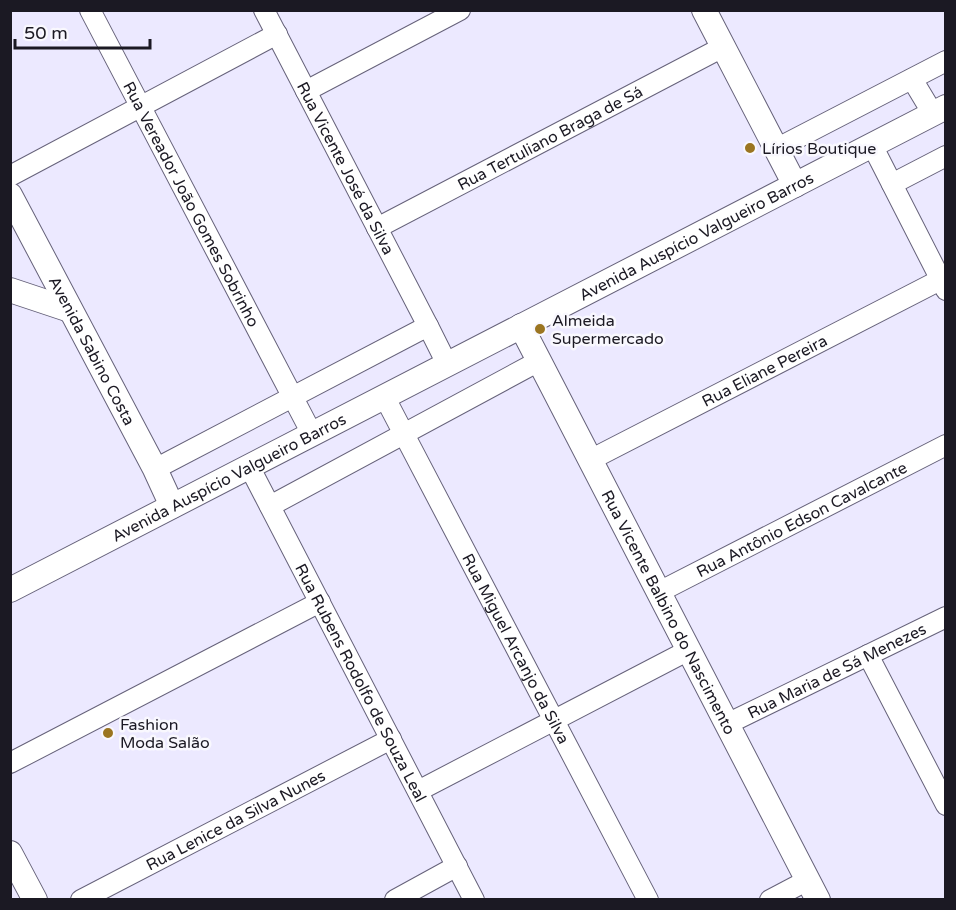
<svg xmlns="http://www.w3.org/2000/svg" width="956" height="910" viewBox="0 0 956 910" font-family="'Varela Round',sans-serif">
<rect width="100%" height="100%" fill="#ece9ff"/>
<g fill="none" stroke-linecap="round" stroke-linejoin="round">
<g stroke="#66627a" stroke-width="22">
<g id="minor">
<path id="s1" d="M 90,10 L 312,434"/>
<path id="s2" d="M 264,10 L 428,326"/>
<path d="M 912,79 L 933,114"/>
<path d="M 306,91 L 460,10"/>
<path d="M 872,145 L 946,290"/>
<path d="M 776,149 L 946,61"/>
<path d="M 10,176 L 277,34"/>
<path d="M 892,184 L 946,156"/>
<path id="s3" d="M 377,228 L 723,47"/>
<path id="s4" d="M 384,396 L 648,900"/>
<path id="s5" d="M 590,460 L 940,280"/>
<path id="s6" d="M 249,466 L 474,900"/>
<path d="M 155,469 L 428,326 L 447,364"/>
<path d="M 270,506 L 539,361"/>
<path id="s7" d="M 659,592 L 946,445"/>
<path d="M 868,655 L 946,805"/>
<path id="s8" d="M 727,724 L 946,617"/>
<path d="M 10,763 L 320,602"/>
<path d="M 418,791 L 689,650"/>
<path id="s9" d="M 81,900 L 391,739"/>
<path d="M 395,900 L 457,866"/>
<path d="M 770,900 L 808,880"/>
</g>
</g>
<g stroke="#66627a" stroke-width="26">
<g id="tertiary">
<path d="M 704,10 L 795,185"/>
<path id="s10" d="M 10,195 L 155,469 L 172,506"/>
<path d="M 10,290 L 70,310"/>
<path id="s11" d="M 521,326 L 818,900"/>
<path id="s12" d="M 10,590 L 946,107"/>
<path d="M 10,853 L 35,900"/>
</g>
</g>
<use href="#minor" stroke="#fff" stroke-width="20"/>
<use href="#tertiary" stroke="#fff" stroke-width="24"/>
</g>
<g fill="#9b7521" stroke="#f9f8fe" stroke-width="2">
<circle cx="750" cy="148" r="6"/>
<circle cx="540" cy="329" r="6"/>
<circle cx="108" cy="733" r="6"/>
</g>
<g text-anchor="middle" stroke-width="5" stroke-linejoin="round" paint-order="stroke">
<g font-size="16" fill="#1b1923" stroke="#f9f8fe">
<text dy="6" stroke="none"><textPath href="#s3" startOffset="195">Rua Tertuliano Braga de Sá</textPath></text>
<text dy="6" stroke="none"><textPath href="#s2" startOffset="178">Rua Vicente José da Silva</textPath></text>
<text dy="6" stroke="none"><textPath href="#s1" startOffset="219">Rua Vereador João Gomes Sobrinho</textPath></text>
<text dy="6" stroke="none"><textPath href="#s12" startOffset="772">Avenida Auspício Valgueiro Barros</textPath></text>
<text dy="6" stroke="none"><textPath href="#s10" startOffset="176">Avenida Sabino Costa</textPath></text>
<text dy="6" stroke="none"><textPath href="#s5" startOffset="196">Rua Eliane Pereira</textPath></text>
<text dy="6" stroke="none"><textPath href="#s12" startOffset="246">Avenida Auspício Valgueiro Barros</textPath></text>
<text dy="6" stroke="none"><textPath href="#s7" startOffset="160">Rua Antônio Edson Cavalcante</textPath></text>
<text dy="6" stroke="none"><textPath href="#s11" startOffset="322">Rua Vicente Balbino do Nascimento</textPath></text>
<text dy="6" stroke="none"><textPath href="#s4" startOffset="285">Rua Miguel Arcanjo da Silva</textPath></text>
<text dy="6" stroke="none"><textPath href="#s8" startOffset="122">Rua Maria de Sá Menezes</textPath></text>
<text dy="6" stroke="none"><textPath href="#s6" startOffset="244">Rua Rubens Rodolfo de Souza Leal</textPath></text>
<text dy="6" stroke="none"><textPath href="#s9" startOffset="174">Rua Lenice da Silva Nunes</textPath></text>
</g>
<g font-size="16" fill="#1b1923" stroke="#f9f8fe" text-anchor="start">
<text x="762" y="154">Lírios Boutique</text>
<text x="552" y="326">Almeida<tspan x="552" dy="18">Supermercado</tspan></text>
<text x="120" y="730">Fashion<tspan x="120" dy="18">Moda Salão</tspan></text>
</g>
</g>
<rect width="956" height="910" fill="none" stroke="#1b1923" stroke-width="24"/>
<path d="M15 39v9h135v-9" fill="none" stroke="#1b1923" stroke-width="3"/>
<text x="24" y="39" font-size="18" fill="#1b1923" stroke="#f9f8fe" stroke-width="4.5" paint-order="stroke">50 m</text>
</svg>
